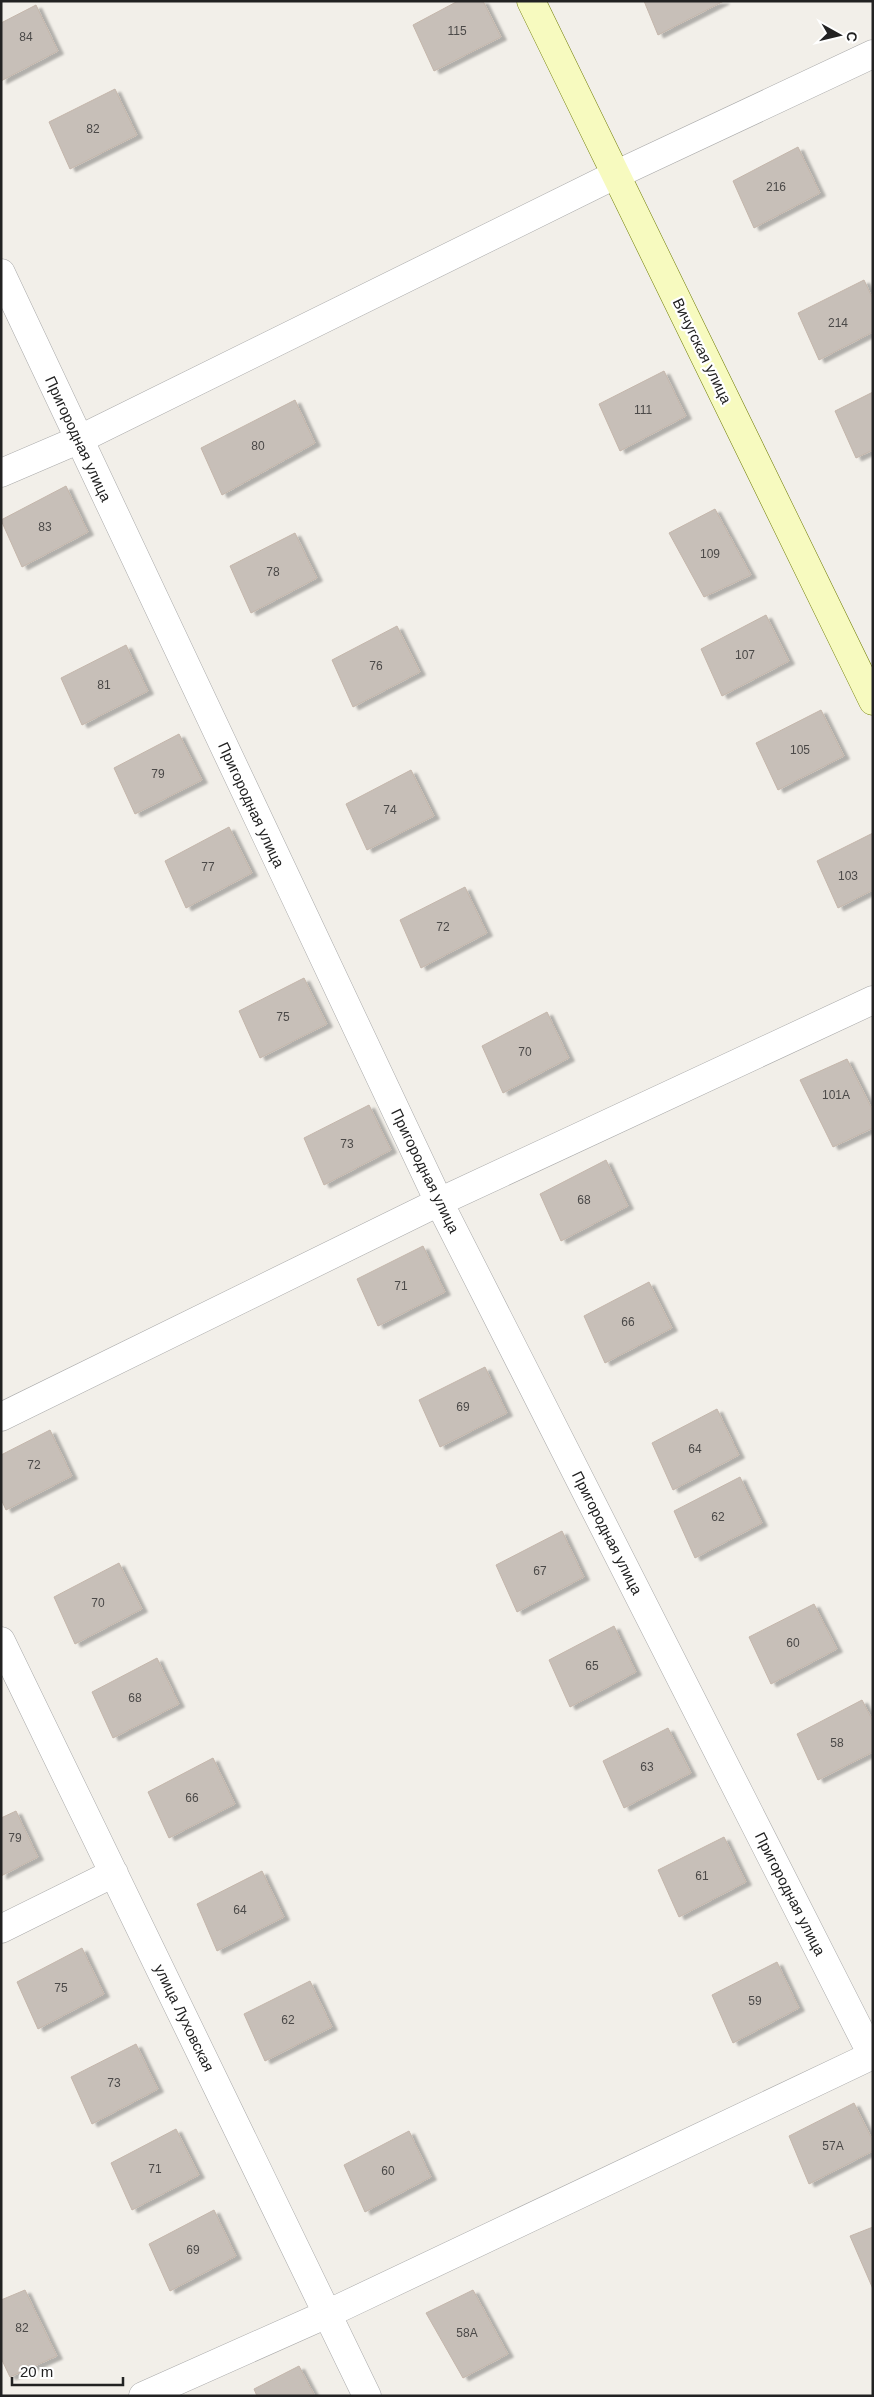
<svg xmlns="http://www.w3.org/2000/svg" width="874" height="2397" viewBox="0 0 874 2397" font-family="Helvetica,sans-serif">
<defs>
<filter id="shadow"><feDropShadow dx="5.5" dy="3" stdDeviation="1" flood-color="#0004"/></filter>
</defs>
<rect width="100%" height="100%" fill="#f2efe9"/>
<path fill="#c7bfb8" stroke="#c4b6ab" filter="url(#shadow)" d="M 458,1 L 483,1 L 501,37 L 434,71 L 413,25 Z
M 644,1 L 724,1 L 658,35 Z
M 36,5 L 58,51 L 1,81 L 1,23 Z
M 115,89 L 137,135 L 70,169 L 49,122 Z
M 798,147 L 820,193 L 754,228 L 733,181 Z
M 864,280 L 873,299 L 873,332 L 819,360 L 798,313 Z
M 664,371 L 686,416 L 620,451 L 599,404 Z
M 873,392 L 873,450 L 856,458 L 835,411 Z
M 295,400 L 315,443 L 222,495 L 201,448 Z
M 66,486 L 88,532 L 22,567 L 1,520 Z
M 715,509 L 751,575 L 704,597 L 669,533 Z
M 295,533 L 317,578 L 251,613 L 230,566 Z
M 766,615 L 789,661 L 722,696 L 701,649 Z
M 397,626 L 420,672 L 353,707 L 332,660 Z
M 126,645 L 148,691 L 82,725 L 61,678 Z
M 821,710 L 844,756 L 778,790 L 756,743 Z
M 179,734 L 202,780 L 135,814 L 114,768 Z
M 411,770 L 434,816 L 367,850 L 346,804 Z
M 229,827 L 252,873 L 186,908 L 165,861 Z
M 873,833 L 873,890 L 838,908 L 817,861 Z
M 465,887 L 487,933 L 421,968 L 400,920 Z
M 304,978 L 327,1024 L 260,1058 L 239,1011 Z
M 547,1012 L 569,1058 L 503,1093 L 482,1046 Z
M 847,1059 L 873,1111 L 873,1128 L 833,1147 L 800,1080 Z
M 369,1105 L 391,1150 L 324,1185 L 304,1138 Z
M 606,1160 L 628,1206 L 561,1241 L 540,1194 Z
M 423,1246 L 445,1292 L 378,1326 L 357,1279 Z
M 649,1282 L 672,1328 L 605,1363 L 584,1316 Z
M 485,1367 L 507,1413 L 440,1447 L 419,1400 Z
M 717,1409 L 739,1455 L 673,1490 L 652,1443 Z
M 50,1430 L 72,1476 L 6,1510 L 1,1499 L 1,1455 Z
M 740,1477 L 762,1523 L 695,1558 L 674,1511 Z
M 562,1531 L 584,1577 L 517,1612 L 496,1565 Z
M 119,1563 L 142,1609 L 75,1644 L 54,1597 Z
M 814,1604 L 837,1649 L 771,1684 L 749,1637 Z
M 614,1626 L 636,1672 L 570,1707 L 549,1660 Z
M 157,1658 L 179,1704 L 113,1738 L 92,1692 Z
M 862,1700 L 873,1721 L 873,1752 L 818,1780 L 797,1734 Z
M 668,1728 L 691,1773 L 624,1808 L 603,1761 Z
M 213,1758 L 235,1804 L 169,1838 L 148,1792 Z
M 16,1811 L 38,1857 L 1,1876 L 1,1818 Z
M 724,1837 L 746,1882 L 679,1917 L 658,1870 Z
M 262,1871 L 284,1917 L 217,1951 L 197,1904 Z
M 82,1948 L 104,1994 L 38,2029 L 17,1982 Z
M 777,1962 L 799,2008 L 733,2043 L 712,1995 Z
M 310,1981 L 332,2027 L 265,2061 L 244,2014 Z
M 136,2044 L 158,2089 L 92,2124 L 71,2077 Z
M 854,2103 L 873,2141 L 873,2151 L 809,2184 L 789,2136 Z
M 176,2129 L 199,2175 L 132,2210 L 111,2163 Z
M 409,2131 L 431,2177 L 365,2212 L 344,2165 Z
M 214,2210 L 236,2256 L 170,2291 L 149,2244 Z
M 873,2227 L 873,2289 L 850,2236 Z
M 25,2290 L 57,2356 L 10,2377 L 1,2358 L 1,2300 Z
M 473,2290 L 508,2354 L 463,2378 L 426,2313 Z
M 299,2366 L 315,2396 L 257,2396 L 254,2389 Z"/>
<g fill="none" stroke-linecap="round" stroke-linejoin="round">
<g stroke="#a9a9a9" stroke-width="29">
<path id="street" d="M 1,273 L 439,1202 L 873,2057
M 1,473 L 78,440 L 615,175 L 873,54
M 1,1417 L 439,1202 L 873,1000
M 1,1641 L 367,2396
M 1,1929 L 114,1873
M 143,2396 L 327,2314 L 873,2055"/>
</g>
<g stroke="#707d05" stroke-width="29">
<path id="secondary" d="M 531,1 L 873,701"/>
</g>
<use href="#street" stroke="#fff" stroke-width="28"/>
<use href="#secondary" stroke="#f7fabf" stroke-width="28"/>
</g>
<g text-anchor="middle" stroke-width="4.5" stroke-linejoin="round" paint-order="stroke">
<g font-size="12" fill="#4b4948">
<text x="457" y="35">115</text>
<text x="26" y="41">84</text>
<text x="93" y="133">82</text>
<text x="776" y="191">216</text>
<text x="838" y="327">214</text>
<text x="643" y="414">111</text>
<text x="258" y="450">80</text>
<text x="45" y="531">83</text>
<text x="710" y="558">109</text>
<text x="273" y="576">78</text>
<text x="745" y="659">107</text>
<text x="376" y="670">76</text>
<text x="104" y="689">81</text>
<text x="800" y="754">105</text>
<text x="158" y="778">79</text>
<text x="390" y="814">74</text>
<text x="208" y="871">77</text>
<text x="848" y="880">103</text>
<text x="443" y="931">72</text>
<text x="283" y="1021">75</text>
<text x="525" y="1056">70</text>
<text x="836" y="1099">101А</text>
<text x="347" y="1148">73</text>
<text x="584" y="1204">68</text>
<text x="401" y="1290">71</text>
<text x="628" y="1326">66</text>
<text x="463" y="1411">69</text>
<text x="695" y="1453">64</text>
<text x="34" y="1469">72</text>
<text x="718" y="1521">62</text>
<text x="540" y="1575">67</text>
<text x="98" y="1607">70</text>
<text x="793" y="1647">60</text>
<text x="592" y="1670">65</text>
<text x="135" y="1702">68</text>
<text x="837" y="1747">58</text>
<text x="647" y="1771">63</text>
<text x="192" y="1802">66</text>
<text x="15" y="1842">79</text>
<text x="702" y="1880">61</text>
<text x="240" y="1914">64</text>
<text x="61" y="1992">75</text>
<text x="755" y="2005">59</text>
<text x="288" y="2024">62</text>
<text x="114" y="2087">73</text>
<text x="833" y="2150">57А</text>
<text x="155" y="2173">71</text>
<text x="388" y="2175">60</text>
<text x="193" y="2254">69</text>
<text x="22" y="2332">82</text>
<text x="467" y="2337">58А</text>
</g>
<g font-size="15" fill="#222" stroke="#fff">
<text transform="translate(702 351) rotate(64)" y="5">Вичугская улица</text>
<text transform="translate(78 439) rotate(65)" y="5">Пригородная улица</text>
<text transform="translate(251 805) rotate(65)" y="5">Пригородная улица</text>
<text transform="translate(425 1171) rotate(64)" y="5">Пригородная улица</text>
<text transform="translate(607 1533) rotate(63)" y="5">Пригородная улица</text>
<text transform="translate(790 1894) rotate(63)" y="5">Пригородная улица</text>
<text transform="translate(184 2018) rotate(64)" y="5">улица Луховская</text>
</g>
</g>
<rect width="874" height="2397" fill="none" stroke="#222222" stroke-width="5"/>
<g transform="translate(839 35) rotate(98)" stroke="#ffffff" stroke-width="4" paint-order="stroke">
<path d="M0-4L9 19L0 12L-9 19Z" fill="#222222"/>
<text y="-8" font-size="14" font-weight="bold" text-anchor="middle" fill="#222222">С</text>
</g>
<path d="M12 2377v8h111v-8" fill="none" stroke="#222222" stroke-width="2.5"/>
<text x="20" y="2377" font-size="15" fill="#222222" stroke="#ffffff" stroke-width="4" paint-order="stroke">20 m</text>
</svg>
